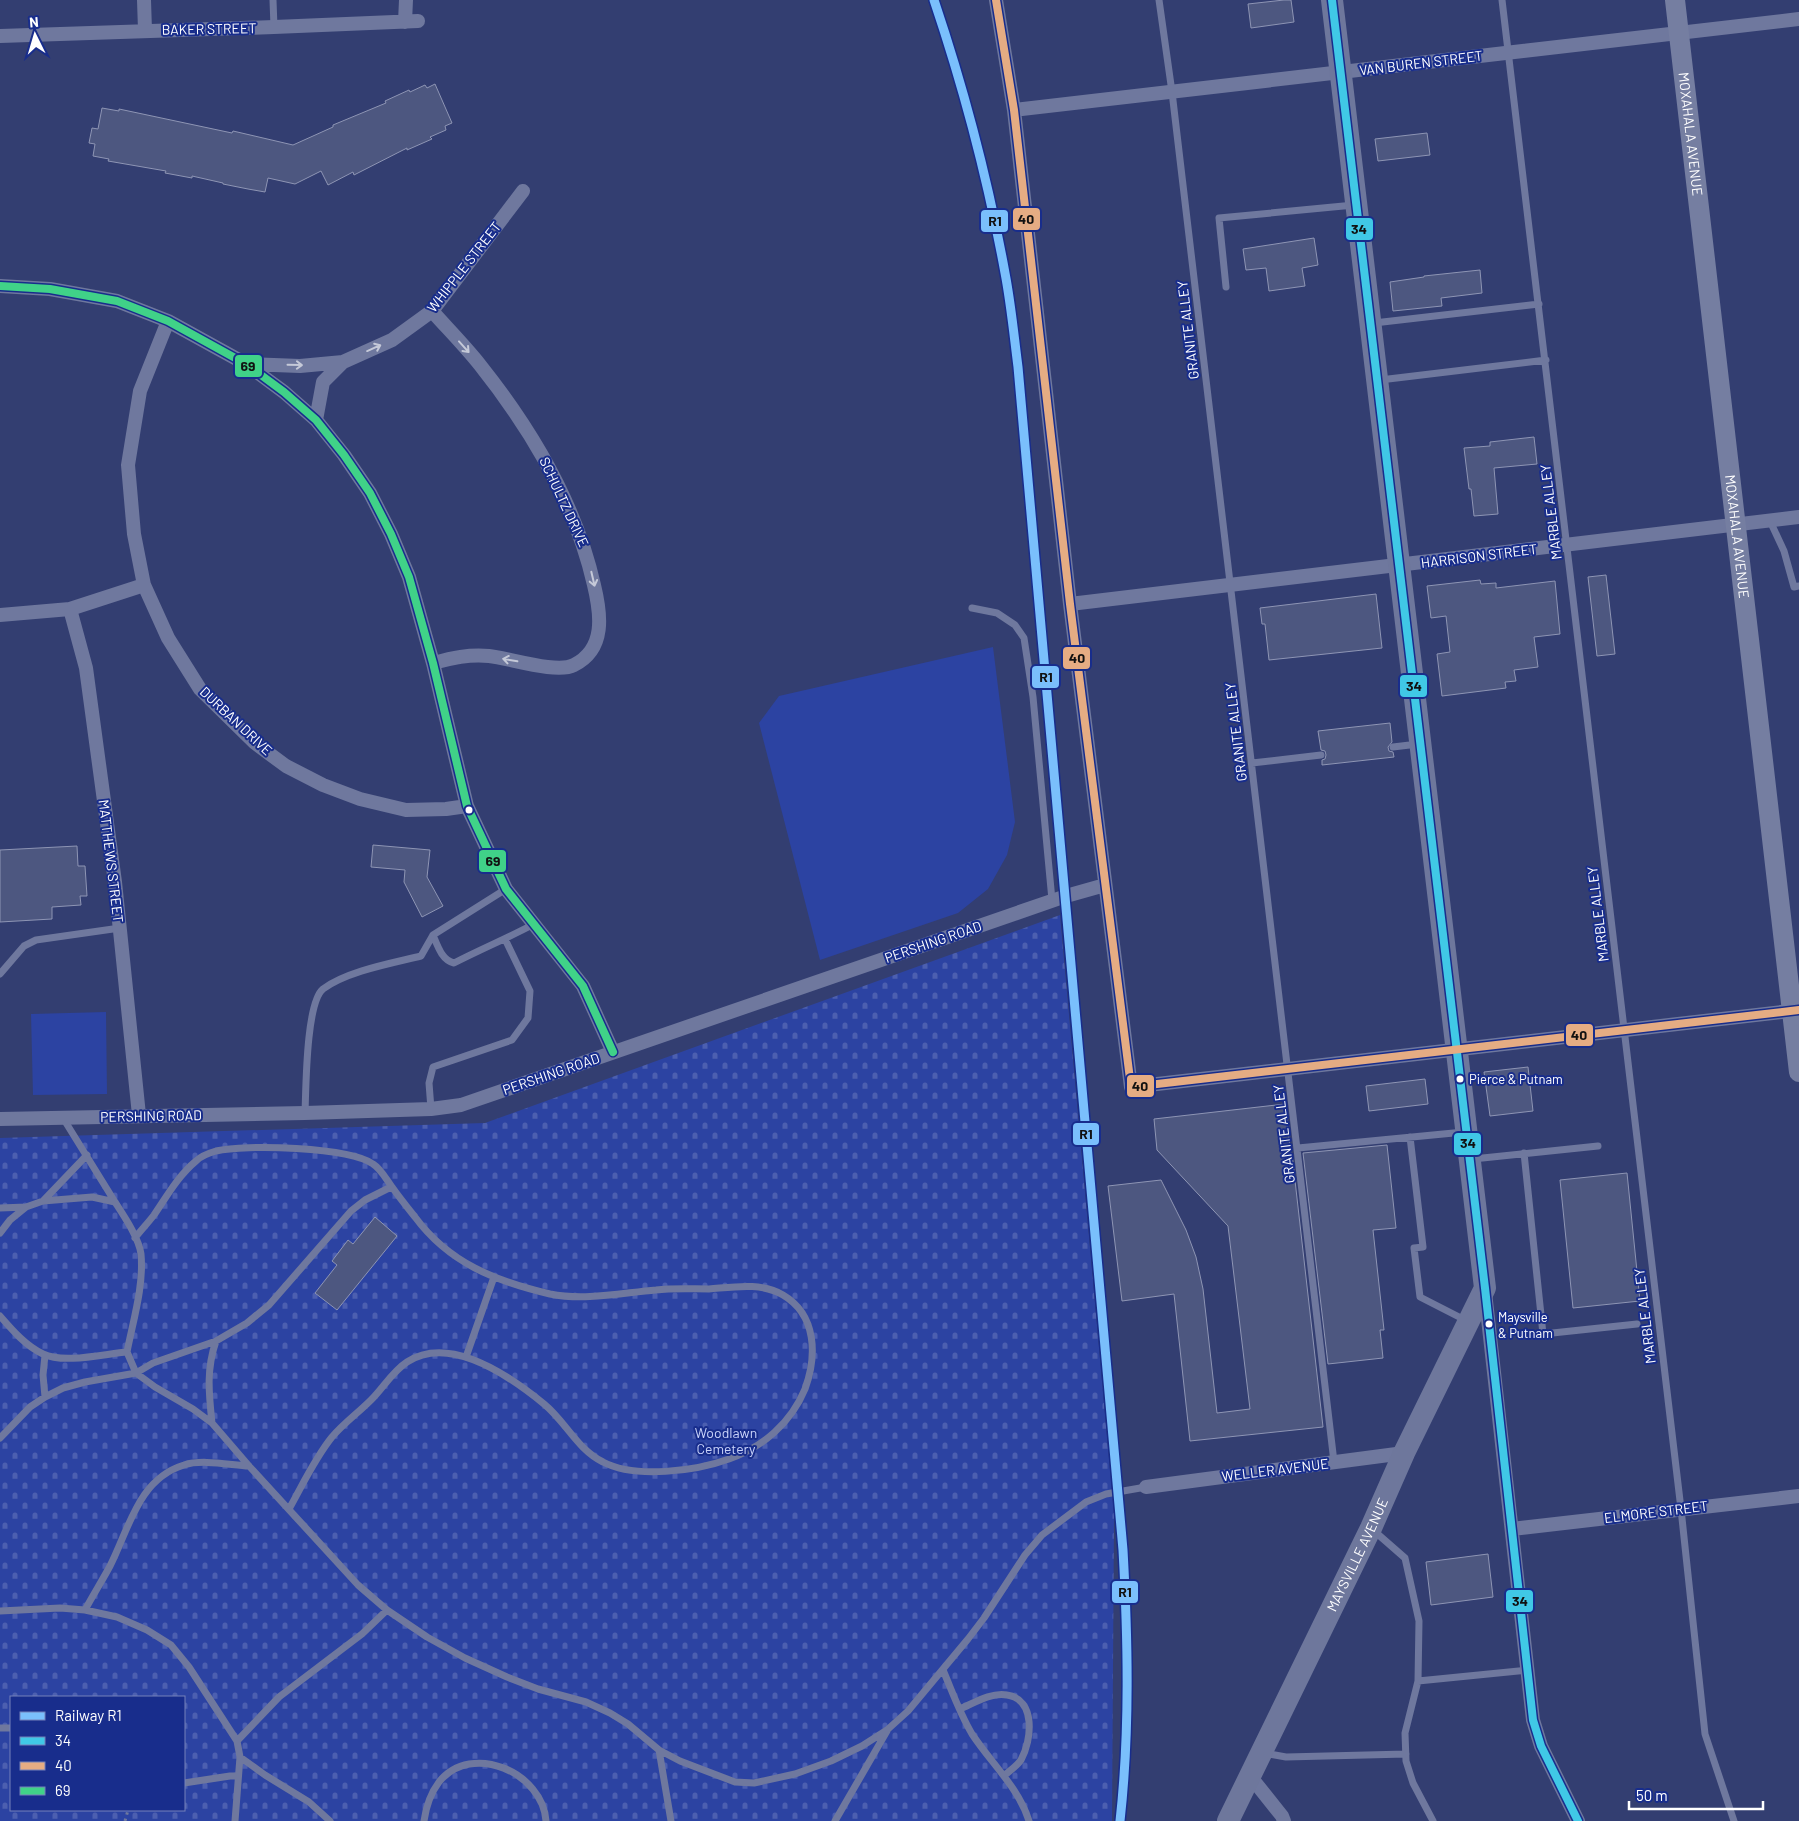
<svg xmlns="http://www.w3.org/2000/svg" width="1799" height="1821" viewBox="0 0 1799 1821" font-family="Barlow,sans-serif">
<defs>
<pattern id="cemetery-stones" width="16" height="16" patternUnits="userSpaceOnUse" patternTransform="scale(1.25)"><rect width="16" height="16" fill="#2c43a2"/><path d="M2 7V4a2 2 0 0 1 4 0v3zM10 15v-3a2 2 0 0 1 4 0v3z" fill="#4c5fb0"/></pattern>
</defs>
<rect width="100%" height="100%" fill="#333e71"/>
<path fill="url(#cemetery-stones)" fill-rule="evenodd" d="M 1060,915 L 1114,1514 L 1112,1821 L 0,1821 L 0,1138 L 485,1123 ZM 11,1697 L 184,1697 L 184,1810 L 11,1810 Z"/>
<path fill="#2c43a2" d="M 993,647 L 1015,822 L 1007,855 L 988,889 L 958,913 L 820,960 L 759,723 L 779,696 Z
M 106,1012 L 107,1094 L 33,1095 L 31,1014 Z"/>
<path fill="#4d5780" stroke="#8e95b4" d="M 1284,0 L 1291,0 L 1294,22 L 1251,28 L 1248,4 Z
M 435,84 L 452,123 L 445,126 L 446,130 L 430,137 L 432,139 L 407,150 L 407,148 L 354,175 L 353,172 L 328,185 L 321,171 L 295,184 L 268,178 L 265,192 L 248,189 L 223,184 L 223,183 L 192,176 L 192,178 L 165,173 L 166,171 L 108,161 L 109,159 L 93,156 L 95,144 L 89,143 L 92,128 L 98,129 L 102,108 L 119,111 L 119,109 L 232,133 L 233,131 L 293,145 L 333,127 L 333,125 L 386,103 L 385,101 L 409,90 L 410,92 L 425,85 L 427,88 Z
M 1427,133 L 1430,155 L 1378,161 L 1375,139 Z
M 1314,238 L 1318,265 L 1302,268 L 1305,286 L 1269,291 L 1266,268 L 1246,270 L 1243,249 Z
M 1480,270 L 1482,293 L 1441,298 L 1442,306 L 1393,311 L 1390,282 L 1424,277 L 1424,276 Z
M 1534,437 L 1537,464 L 1494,468 L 1498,514 L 1474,516 L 1471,489 L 1469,489 L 1464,448 L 1490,446 L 1490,442 Z
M 1606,575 L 1615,654 L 1597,656 L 1588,577 Z
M 1480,580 L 1481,584 L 1496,583 L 1496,588 L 1555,581 L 1560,634 L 1534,637 L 1538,667 L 1514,670 L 1516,681 L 1505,682 L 1506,688 L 1442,696 L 1437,654 L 1450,652 L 1446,616 L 1431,618 L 1427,586 Z
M 1376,594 L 1382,648 L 1269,660 L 1265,624 L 1262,624 L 1260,608 Z
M 1390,723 L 1392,742 L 1388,747 L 1389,751 L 1393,752 L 1394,757 L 1322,765 L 1322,760 L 1325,759 L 1326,755 L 1325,751 L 1321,750 L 1318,731 Z
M 373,845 L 430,850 L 427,877 L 443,906 L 422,917 L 404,882 L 405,870 L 371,867 Z
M 77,846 L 78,866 L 85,866 L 87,896 L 80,896 L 81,905 L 52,907 L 52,919 L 0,922 L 0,850 Z
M 1528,1067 L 1533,1111 L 1490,1116 L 1484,1072 Z
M 1425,1079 L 1428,1104 L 1369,1111 L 1366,1086 Z
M 1285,1104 L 1291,1155 L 1292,1154 L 1323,1427 L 1190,1441 L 1174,1294 L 1122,1301 L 1108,1186 L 1161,1180 L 1186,1230 L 1196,1257 L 1203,1289 L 1217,1413 L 1250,1409 L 1228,1226 L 1157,1150 L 1154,1119 Z
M 1387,1145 L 1396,1228 L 1373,1230 L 1384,1330 L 1380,1330 L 1383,1358 L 1328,1364 L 1303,1153 Z
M 1627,1173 L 1640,1301 L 1573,1308 L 1560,1180 Z
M 375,1217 L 397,1236 L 337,1310 L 315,1293 L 337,1265 L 332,1261 L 348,1240 L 353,1244 Z
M 1488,1554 L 1493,1597 L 1431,1605 L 1426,1562 Z"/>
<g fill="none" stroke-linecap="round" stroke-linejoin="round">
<path stroke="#6f789e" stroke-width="3" stroke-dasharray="2.5 4" stroke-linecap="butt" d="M 125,1821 L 128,1810"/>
<path stroke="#6f789e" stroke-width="7" d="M 273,0 L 274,27
M 1159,0 L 1172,92 L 1334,1462
M 1502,0 L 1681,1509 L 1705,1734 L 1734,1821
M 1226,287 L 1219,218 L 1354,205
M 1374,323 L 1539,304
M 1380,380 L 1546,360
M 1770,521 L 1784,551 L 1794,587 L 1799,586
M 972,608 L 997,613 L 1015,625 L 1024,638 L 1033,697 L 1052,900
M 1393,747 L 1418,744
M 1252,763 L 1321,755
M 433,935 C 438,947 442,960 454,963 C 481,949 508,938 534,924
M 0,974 L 24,946 L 36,940 L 120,928
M 431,1109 L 429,1083 L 433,1067 L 512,1040 L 528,1018 L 530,991 L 505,939
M 305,1113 C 306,1089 306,1003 323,989 C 347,971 393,963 421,956 L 433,935 L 506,889
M 63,1118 L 115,1202
M 1410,1137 L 1423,1247 L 1414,1248 L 1420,1297 L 1465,1320
M 1298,1148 L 1464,1132
M 1524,1153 L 1543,1334 L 1637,1324
M 1473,1159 L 1598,1146
M 43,1201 L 87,1155
M 0,1208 L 26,1207
M 0,1233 L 10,1220 L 26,1207 L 43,1201 L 92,1197 L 115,1202 C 124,1216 139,1238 141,1254 C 144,1286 133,1321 127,1352 C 104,1354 64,1364 43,1354 C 26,1346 13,1331 0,1316
M 135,1238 C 141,1230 148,1223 154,1215 C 167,1196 178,1176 196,1161 C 201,1156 209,1153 216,1151 C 245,1144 349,1147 373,1164 C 381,1169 386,1179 392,1187 C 399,1197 407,1207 415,1217 C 449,1263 495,1281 550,1294 C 585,1301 621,1293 656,1290 C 673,1288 691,1289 709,1289 C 734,1287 761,1282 783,1295 C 817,1315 817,1356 805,1389 C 791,1423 763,1447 729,1459 C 696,1471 635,1479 603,1462 C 577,1449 566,1422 544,1404 C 511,1377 450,1334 407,1362 C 393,1371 383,1388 371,1400 C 358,1413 344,1423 332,1437 C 315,1458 303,1484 289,1509
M 127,1352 L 136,1373 L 155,1387 L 193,1409 L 212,1423 L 249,1466 L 358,1585 L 387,1610 L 427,1637 L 465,1658 L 507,1677 L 538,1689 L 586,1702 L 610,1713 L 628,1724 L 659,1750 L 680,1761 L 735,1782 L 754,1783 L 795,1774 L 831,1761 L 862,1746 L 887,1730 L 908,1711 L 968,1639 L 984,1618 L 1025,1555 L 1042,1535 L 1086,1502 L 1106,1494 L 1146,1487
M 466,1357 L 494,1277
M 45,1397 L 63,1388 L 85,1382 L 136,1373 L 153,1363 L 216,1341 L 247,1323 L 269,1305 L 351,1211 L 365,1200 L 391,1187
M 212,1423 C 209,1394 206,1370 216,1341
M 0,1438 L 30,1407 L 45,1397 L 43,1375 L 45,1355
M 1373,1530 L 1405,1558 L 1419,1621 L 1418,1681 L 1405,1733 L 1406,1761 L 1413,1783 L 1433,1821
M 85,1610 C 93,1595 102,1581 110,1566 C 129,1529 138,1479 184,1465 C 202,1459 230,1465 249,1466
M 0,1611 L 60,1608 L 85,1610 L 117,1617 L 147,1630 L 171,1645 L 189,1667 L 237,1741 L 240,1757 L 235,1821
M 943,1670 C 952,1691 960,1714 972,1734 C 991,1763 1019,1788 1029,1821
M 1418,1681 L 1529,1670
M 960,1709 C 974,1703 991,1692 1007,1695 C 1036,1699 1032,1740 1021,1760 C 1017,1766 1009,1771 1004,1776
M 0,1728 L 11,1728
M 237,1741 L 279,1697 L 362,1634 L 387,1610
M 659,1750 L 671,1821
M 1264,1753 L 1286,1757 L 1406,1754
M 240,1757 L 265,1775 L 309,1802 L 330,1821
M 184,1783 L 230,1776 L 238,1776
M 424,1821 C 426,1807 430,1794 439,1782 C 472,1741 543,1773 546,1821
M 835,1821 L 887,1731"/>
<path stroke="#6f789e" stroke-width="14" d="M 144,0 L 145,30
M 996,0 L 1014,110 L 1070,604 L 1131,1087 L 1799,1010
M 405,22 L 406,0
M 0,36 L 274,27 L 418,21
M 1014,110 L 1799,19
M 0,286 L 50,289 L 117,301 L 168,321 L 246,364 L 284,392 L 316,420 L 344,455 L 370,493 L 391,534 L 409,577 L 433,663 L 467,806 L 506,889 L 583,986 L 613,1052
M 432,311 C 448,329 465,346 480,365 C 531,429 576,505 594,585 C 601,614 606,649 574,665 C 557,674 509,658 489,656 C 469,654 452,658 433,663
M 168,321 L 140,391 L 128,465 L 134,534 L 144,585 L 168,638 L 200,689 L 255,743 L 286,766 L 323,785 L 360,799 L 406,810 L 446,809 L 467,806
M 246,364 L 300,366 L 343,362
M 316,420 L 323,382 L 343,362 L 392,340 L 432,311 L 523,191
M 1070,604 L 1799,517
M 70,609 L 86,668 L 115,882 L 139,1115
M 0,615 L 70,609 L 144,585
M 0,1119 L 305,1113 L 431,1109 L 461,1105 L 1066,896 L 1105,885
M 1485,1292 L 1533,1720 L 1541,1746 L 1578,1821
M 1146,1487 L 1404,1453
M 1512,1529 L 1799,1496
M 1250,1776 L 1282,1816 L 1284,1821"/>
<path stroke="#757ea1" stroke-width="20" id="s1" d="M 1675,0 L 1799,1072"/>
<path stroke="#6e779c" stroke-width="22" id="s2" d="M 1228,1821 L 1371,1528 L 1404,1453 L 1485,1288 L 1332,0"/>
<g stroke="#182d8c" stroke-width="11">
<path id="bus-1" d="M 1332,0 L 1485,1288 L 1533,1720 L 1541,1746 L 1578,1821"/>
</g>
<g stroke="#182d8c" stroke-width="11">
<path id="bus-2" d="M 996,0 L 1014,110 L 1070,604 L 1131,1087 L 1799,1010"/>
</g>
<g stroke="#182d8c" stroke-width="11">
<path id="bus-3" d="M 0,286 L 50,289 L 117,301 L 168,321 L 246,364 L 284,392 L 316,420 L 344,455 L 370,493 L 391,534 L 409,577 L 433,663 L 467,806 L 506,889 L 583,986 L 613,1052"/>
</g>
<use href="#bus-1" stroke="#40c8e6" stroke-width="8"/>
<use href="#bus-2" stroke="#e5ac83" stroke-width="8"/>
<use href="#bus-3" stroke="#40d288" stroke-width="8"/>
<g stroke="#182d8c" stroke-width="12">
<path id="rail-1" d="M 934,0 C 964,89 988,180 1005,273 C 1011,304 1014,336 1018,367 L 1123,1550 C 1128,1640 1130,1731 1120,1821"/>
</g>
<use href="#rail-1" stroke="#7abffc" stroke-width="9"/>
</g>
<defs><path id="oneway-shaft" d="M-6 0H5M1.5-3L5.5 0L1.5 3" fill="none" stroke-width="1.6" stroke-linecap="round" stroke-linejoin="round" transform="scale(1.25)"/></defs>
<g stroke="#c5c9d8">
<use href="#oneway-shaft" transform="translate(464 347) rotate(48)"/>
<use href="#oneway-shaft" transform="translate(374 348) rotate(-24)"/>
<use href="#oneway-shaft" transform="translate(295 365) rotate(1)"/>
<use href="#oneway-shaft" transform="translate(593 579) rotate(77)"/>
<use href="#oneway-shaft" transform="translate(510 660) rotate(-170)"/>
</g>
<g fill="#fff" stroke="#182d8c" stroke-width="2">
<circle cx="469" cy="810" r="4.5"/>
<circle cx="1460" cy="1079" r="4.5"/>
<circle cx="1489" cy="1324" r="4.5"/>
</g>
<g text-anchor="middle" stroke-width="4" stroke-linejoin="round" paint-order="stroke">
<g font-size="13" fill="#fff" stroke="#182d8c" text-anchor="start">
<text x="1469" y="1084">Pierce &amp; Putnam</text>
<text x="1498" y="1322">Maysville<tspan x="1498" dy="16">&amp; Putnam</tspan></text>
</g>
<g font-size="14" fill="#fff" stroke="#182d8c">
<text transform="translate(209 29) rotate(-1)" y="5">BAKER STREET</text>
<text transform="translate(1421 63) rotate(-7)" y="5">VAN BUREN STREET</text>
<text dy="5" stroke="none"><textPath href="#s1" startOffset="135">MOXAHALA AVENUE</textPath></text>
<text transform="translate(464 267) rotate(-52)" y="5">WHIPPLE STREET</text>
<text transform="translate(1188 330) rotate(-97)" y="5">GRANITE ALLEY</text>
<text transform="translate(564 502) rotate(65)" y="5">SCHULTZ DRIVE</text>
<text transform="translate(1551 512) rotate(-97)" y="5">MARBLE ALLEY</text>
<text dy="5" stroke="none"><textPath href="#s1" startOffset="540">MOXAHALA AVENUE</textPath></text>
<text transform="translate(1479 556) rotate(-7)" y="5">HARRISON STREET</text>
<text transform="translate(236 721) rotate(43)" y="5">DURBAN DRIVE</text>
<text transform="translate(1236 732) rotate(-97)" y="5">GRANITE ALLEY</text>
<text transform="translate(111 861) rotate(83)" y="5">MATTHEWS STREET</text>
<text transform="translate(1598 914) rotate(-97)" y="5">MARBLE ALLEY</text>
<text transform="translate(933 942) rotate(-19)" y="5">PERSHING ROAD</text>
<text transform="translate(551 1074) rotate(-19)" y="5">PERSHING ROAD</text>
<text transform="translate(151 1116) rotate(-1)" y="5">PERSHING ROAD</text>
<text transform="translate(1284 1134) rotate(-97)" y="5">GRANITE ALLEY</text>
<text transform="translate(1645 1316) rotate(-97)" y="5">MARBLE ALLEY</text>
<text transform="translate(1275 1470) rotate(-7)" y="5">WELLER AVENUE</text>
<text transform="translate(1656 1512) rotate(-7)" y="5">ELMORE STREET</text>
<text dy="5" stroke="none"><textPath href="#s2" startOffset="296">MAYSVILLE AVENUE</textPath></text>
</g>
<g font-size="14" fill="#c9d3fa" stroke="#182d8c">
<text x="726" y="1438">Woodlawn<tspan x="726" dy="16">Cemetery</tspan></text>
</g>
</g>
<g stroke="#182d8c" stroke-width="2">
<rect x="1012" y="207" width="29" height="24" rx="5" fill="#e5ac83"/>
<rect x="980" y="209" width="29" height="24" rx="5" fill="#7abffc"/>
<rect x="1345" y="217" width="29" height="24" rx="5" fill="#40c8e6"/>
<rect x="234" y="354" width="29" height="24" rx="5" fill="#40d288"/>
<rect x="1062" y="646" width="29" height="24" rx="5" fill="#e5ac83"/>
<rect x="1031" y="665" width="29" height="24" rx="5" fill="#7abffc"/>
<rect x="1399" y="674" width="29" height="24" rx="5" fill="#40c8e6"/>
<rect x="478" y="849" width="29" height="24" rx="5" fill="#40d288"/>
<rect x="1565" y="1023" width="29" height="24" rx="5" fill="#e5ac83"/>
<rect x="1126" y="1074" width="29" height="24" rx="5" fill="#e5ac83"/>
<rect x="1072" y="1122" width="28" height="24" rx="5" fill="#7abffc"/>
<rect x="1453" y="1132" width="29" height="24" rx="5" fill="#40c8e6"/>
<rect x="1111" y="1580" width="28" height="24" rx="5" fill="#7abffc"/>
<rect x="1505" y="1589" width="29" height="24" rx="5" fill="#40c8e6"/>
</g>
<g font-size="14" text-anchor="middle" font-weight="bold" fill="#111">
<text x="1026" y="224">40</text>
<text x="995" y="226">R1</text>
<text x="1359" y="234">34</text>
<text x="248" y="371">69</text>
<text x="1077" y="663">40</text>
<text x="1046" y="682">R1</text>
<text x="1414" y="691">34</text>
<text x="493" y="866">69</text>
<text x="1579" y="1040">40</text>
<text x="1140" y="1091">40</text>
<text x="1086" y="1139">R1</text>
<text x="1468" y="1148">34</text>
<text x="1125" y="1597">R1</text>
<text x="1520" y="1606">34</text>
</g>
<rect x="10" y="1696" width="175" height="115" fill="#182d8c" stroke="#7481ba"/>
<rect x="20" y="1712" width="25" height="8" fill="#7abffc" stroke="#7481ba"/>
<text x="55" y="1721" font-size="15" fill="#ffffff">Railway R1</text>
<rect x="20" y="1737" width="25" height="8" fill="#40c8e6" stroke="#7481ba"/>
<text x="55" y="1746" font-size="15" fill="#ffffff">34</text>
<rect x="20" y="1762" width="25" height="8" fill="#e5ac83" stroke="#7481ba"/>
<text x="55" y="1771" font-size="15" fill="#ffffff">40</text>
<rect x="20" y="1787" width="25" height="8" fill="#40d288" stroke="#7481ba"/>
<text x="55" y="1796" font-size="15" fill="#ffffff">69</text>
<g transform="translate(35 35) rotate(355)" stroke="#182d8c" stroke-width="4" paint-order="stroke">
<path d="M0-4L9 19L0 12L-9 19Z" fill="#ffffff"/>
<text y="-8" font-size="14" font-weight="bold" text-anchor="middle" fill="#ffffff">N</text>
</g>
<path d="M1629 1801v8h134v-8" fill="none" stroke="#ffffff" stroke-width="2.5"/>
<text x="1636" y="1801" font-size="15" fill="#ffffff" stroke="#182d8c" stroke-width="4" paint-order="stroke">50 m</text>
</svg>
